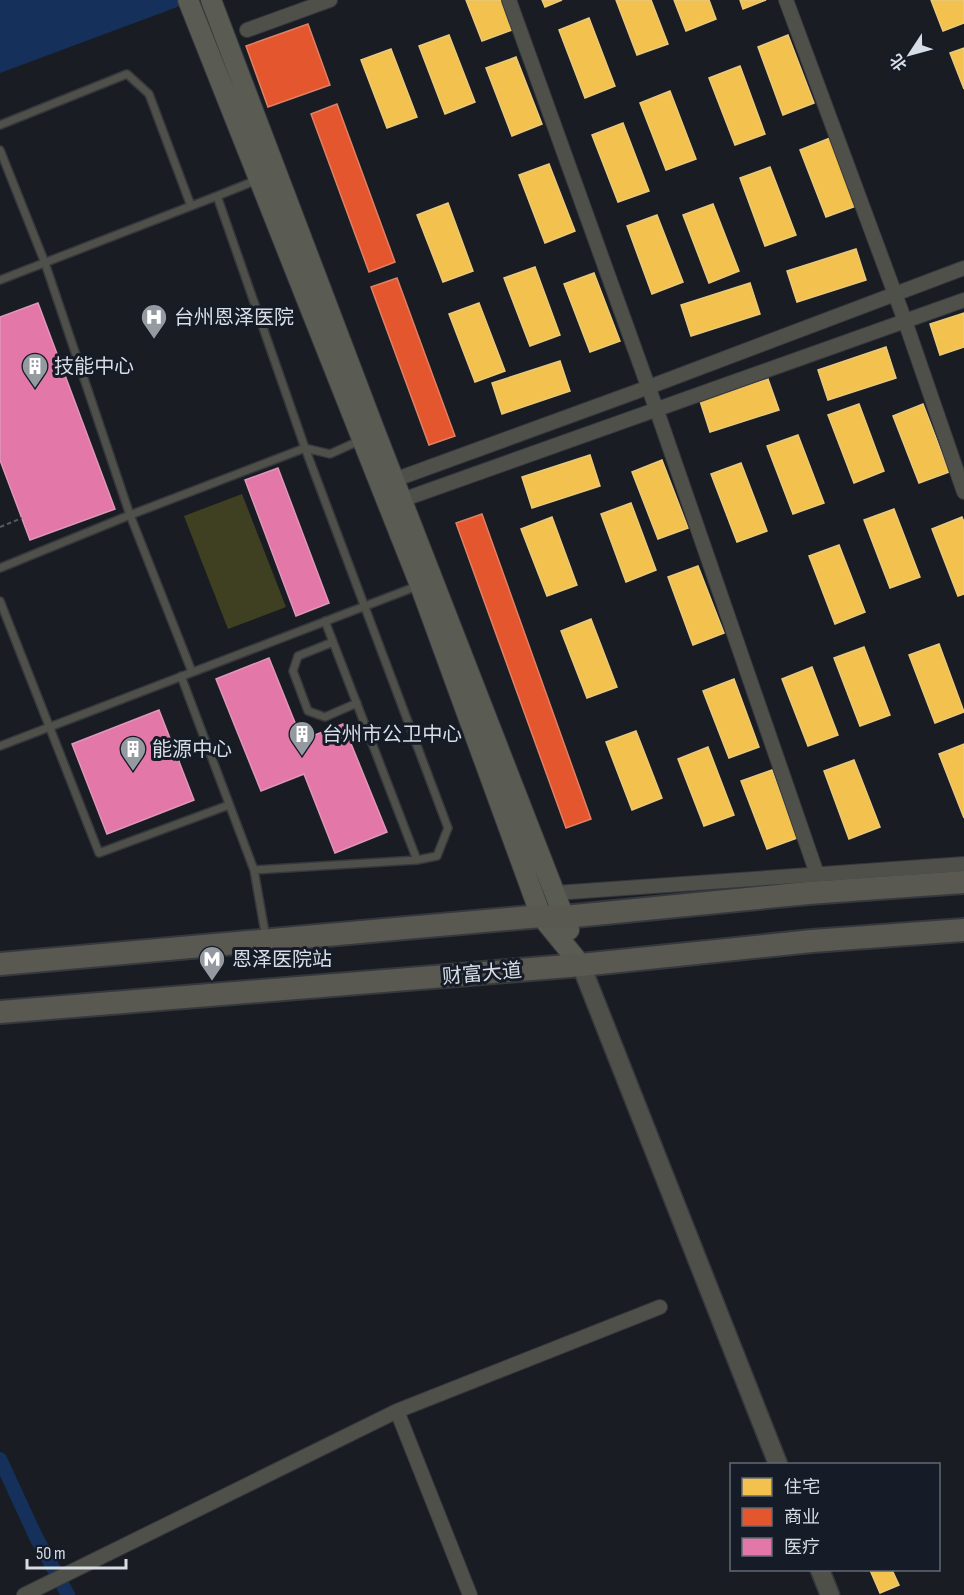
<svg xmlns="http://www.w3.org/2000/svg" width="964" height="1595" viewBox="0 0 964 1595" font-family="'Sofia Sans Condensed','Noto Sans SC',sans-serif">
<rect width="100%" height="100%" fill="#191d23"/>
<path fill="#3f4021" d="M 242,494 L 286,607 L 228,629 L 184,516 Z"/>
<path fill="#15315b" d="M 0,0 L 196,0 L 0,73 Z"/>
<path fill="#f2c14e" stroke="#eac97b" stroke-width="1.5" d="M 466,0 L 501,0 L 512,30 L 482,41 Z
M 542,0 L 562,0 L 545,7 Z
M 616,0 L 651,0 L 668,44 L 637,55 Z
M 674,0 L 709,0 L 716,19 L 686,31 Z
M 740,0 L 766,0 L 743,9 Z
M 931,0 L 964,0 L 964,23 L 943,31 Z
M 589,18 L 615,86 L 585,98 L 559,30 Z
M 449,35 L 475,102 L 445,114 L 419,46 Z
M 788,35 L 814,103 L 783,115 L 758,47 Z
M 964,48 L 964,89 L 950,53 Z
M 391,49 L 417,117 L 387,128 L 361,60 Z
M 516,57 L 542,124 L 512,136 L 486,68 Z
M 740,66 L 765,134 L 735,145 L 709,78 Z
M 670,91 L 696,159 L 666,170 L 640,103 Z
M 623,123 L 649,191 L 618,202 L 592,135 Z
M 830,138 L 856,206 L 826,217 L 800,150 Z
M 549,164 L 575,231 L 545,243 L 519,175 Z
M 770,167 L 796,235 L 765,246 L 740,178 Z
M 448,203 L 473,271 L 443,282 L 417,215 Z
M 713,204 L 739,271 L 709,283 L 683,215 Z
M 657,215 L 683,282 L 652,294 L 627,226 Z
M 856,249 L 866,280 L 797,302 L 787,271 Z
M 535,267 L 560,335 L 530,346 L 504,278 Z
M 594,273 L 620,341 L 590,352 L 564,284 Z
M 750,283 L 760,314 L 691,336 L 681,305 Z
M 479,303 L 505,371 L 475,382 L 449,314 Z
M 964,313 L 964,347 L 940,355 L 930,324 Z
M 886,347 L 896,378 L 828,400 L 818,370 Z
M 560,361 L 570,391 L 502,414 L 492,383 Z
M 768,379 L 779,410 L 710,432 L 700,401 Z
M 859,404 L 884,471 L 854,483 L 828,415 Z
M 923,404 L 949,472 L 919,483 L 893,416 Z
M 798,435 L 824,503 L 793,514 L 767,446 Z
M 590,455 L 600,486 L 532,508 L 522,477 Z
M 662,460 L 688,528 L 658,539 L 632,472 Z
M 741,463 L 767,531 L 737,542 L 711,474 Z
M 631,503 L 656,570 L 626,582 L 601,514 Z
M 894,509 L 920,577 L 890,588 L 864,520 Z
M 552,517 L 577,585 L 547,596 L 521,529 Z
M 962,517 L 964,522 L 964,594 L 958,596 L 932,529 Z
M 839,545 L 865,612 L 835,624 L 809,556 Z
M 698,566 L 724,633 L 693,645 L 668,577 Z
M 591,619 L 617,687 L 587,698 L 561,631 Z
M 939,644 L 964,712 L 935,723 L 909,655 Z
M 864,647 L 890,715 L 860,726 L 834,658 Z
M 812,667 L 838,735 L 808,746 L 782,679 Z
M 734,679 L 759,747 L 729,758 L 703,691 Z
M 636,731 L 662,798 L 632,810 L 606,742 Z
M 964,744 L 964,818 L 939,754 Z
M 708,747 L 734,815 L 704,826 L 678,759 Z
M 854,760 L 880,827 L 849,839 L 824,771 Z
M 772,770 L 797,838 L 767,849 L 741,781 Z
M 870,1570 L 892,1570 L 899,1585 L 880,1593 Z"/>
<path fill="#e4572e" stroke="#e07f65" stroke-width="1.5" d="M 308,24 L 330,85 L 268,107 L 246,46 Z
M 337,104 L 395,262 L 369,272 L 311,114 Z
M 397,278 L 455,436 L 429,445 L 371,287 Z
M 482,514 L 591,819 L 566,828 L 456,523 Z"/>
<path fill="#e377a8" stroke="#e096ba" stroke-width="1.5" d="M 38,303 L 115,509 L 30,540 L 0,460 L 0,317 Z
M 278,468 L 329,603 L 296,616 L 245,480 Z
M 269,658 L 302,740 L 343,724 L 387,832 L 335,853 L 304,774 L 261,791 L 216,679 Z
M 159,710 L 194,800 L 107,834 L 72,744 Z"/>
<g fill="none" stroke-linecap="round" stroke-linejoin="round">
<path stroke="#15315b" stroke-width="14" d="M 0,1459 L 36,1537 L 68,1595"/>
<g stroke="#35383d" stroke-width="10">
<path id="service" d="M 0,125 L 127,74 L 149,94 L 191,206
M 0,150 L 45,263 L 130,515 L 192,672
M 217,196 L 257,180
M 0,280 L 217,196 L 305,448 L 448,828 L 437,856 L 417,860 L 254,870
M 0,568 L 130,515 L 305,448 L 330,454 L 361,440
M 0,601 L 99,853 L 229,805
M 325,621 L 417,860
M 333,642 L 298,656 L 293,671 L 308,711 L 325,717 L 357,703
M 181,676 L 254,870 L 266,938
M 0,746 L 420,585"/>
</g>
<g stroke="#35383d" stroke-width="16">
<path id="minor" d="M 509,0 L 657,411 L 817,874
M 786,0 L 905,321 L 964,492
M 247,30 L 330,0
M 394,480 L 649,387 L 964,268
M 402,500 L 964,300
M 555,893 L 964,864
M 397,1411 L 470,1595
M 24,1595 L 397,1411 L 660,1307"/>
</g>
<g stroke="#35383d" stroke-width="21">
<path id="tertiary" d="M 581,965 L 778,1464
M 820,1570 L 830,1595"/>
</g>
<g stroke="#35383d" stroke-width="22">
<path id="secondary" d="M 188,0 L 420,585 L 541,916 L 581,965
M 211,0 L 376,434 L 569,930"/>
</g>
<g stroke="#35383d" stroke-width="26">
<path id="primary" d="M 0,964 L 541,916 L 564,917 L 808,893 L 964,882
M 0,1012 L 581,965 L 812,941 L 964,930"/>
</g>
<path stroke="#5a5c5a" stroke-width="2" stroke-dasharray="4.5 3" stroke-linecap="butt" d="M 0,527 L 22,518"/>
<use href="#service" stroke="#4f5049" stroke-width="7"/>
<use href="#minor" stroke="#4f5049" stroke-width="14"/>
<use href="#tertiary" stroke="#4f5049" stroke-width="18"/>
<use href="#secondary" stroke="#5a5c53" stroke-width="20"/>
<use href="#primary" stroke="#595952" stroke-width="22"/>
</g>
<defs>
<g id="hospital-pin" transform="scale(1.35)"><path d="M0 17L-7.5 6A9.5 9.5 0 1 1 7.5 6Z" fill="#959aa1" stroke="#151c27"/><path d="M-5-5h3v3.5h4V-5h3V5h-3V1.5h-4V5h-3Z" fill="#fff"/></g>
<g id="building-pin" transform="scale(1.35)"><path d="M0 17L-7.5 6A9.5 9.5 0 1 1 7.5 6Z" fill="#959aa1" stroke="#151c27"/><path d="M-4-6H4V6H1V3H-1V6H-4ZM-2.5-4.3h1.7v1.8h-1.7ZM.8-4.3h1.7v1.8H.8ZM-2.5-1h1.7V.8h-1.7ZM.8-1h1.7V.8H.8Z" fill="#fff"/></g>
<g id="metro-pin" transform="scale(1.35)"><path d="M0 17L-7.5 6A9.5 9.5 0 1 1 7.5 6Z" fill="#959aa1" stroke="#151c27"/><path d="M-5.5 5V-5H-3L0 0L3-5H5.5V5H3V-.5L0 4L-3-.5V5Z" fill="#fff"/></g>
</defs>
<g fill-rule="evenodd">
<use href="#hospital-pin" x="154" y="317"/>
<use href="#building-pin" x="35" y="366"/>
<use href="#building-pin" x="302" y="734"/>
<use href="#building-pin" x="133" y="749"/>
<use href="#metro-pin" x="212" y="959"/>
</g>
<g text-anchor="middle" stroke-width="6" stroke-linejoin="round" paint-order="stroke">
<g font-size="20" fill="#d8dde5" stroke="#151c27" text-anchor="start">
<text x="174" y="324">台州恩泽医院</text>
<text x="54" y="373">技能中心</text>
<text x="322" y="741">台州市公卫中心</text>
<text x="152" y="756">能源中心</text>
<text x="232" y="966">恩泽医院站</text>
</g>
<g font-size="20" fill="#d8dde5" stroke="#151c27">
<text transform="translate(482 973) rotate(-5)" y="7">财富大道</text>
</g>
</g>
<rect x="730" y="1463" width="210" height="108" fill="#151c27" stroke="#636973" stroke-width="1.5"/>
<rect x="742" y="1478" width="30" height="18" fill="#f2c14e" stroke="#636973" stroke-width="1.5"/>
<text x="784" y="1493" font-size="18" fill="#d8dde5">住宅</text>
<rect x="742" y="1508" width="30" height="18" fill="#e4572e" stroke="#636973" stroke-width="1.5"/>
<text x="784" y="1523" font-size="18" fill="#d8dde5">商业</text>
<rect x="742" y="1538" width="30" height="18" fill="#e377a8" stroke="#636973" stroke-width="1.5"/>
<text x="784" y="1553" font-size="18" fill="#d8dde5">医疗</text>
<g transform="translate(910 54) rotate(234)" stroke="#151c27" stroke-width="4.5" paint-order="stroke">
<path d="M0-4.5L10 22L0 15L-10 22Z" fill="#d8dde5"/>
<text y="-9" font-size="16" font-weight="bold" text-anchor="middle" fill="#d8dde5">北</text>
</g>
<path d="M27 1559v9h99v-9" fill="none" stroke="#d8dde5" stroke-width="3"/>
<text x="36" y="1559" font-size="18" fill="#d8dde5" stroke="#151c27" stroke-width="4.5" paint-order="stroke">50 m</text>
</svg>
